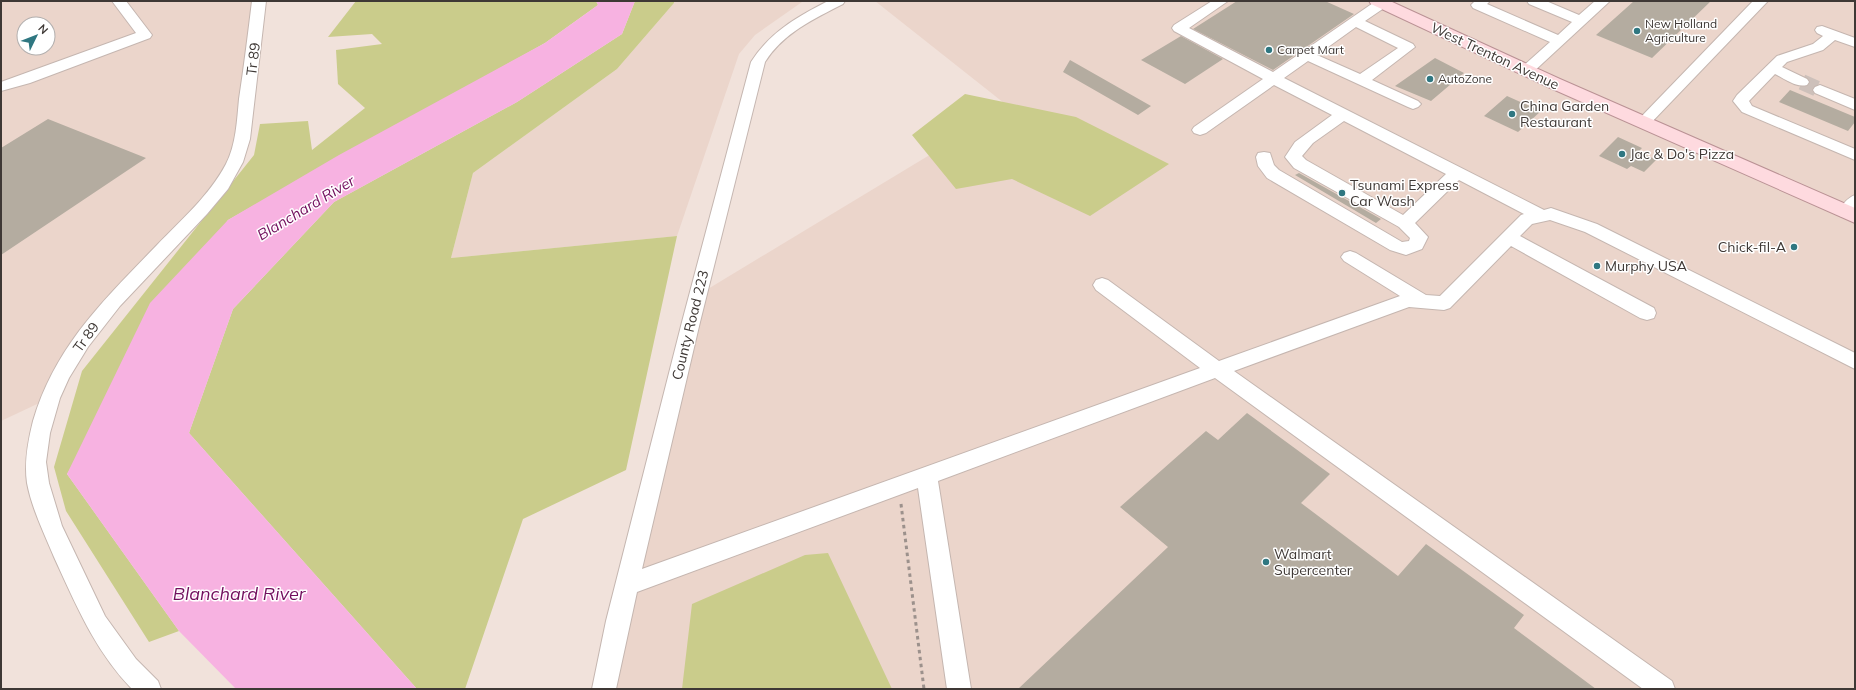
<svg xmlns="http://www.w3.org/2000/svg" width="1856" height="690" viewBox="0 0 1856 690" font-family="Mulish,sans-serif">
<rect width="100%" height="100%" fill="#f1e2db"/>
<path fill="#ebd5cb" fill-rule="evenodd" d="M 1,1 L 259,1 L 242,139 L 225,178 L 114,301 L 50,398 L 1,421 ZM 24,24 L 48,24 L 48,48 L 24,48 Z
M 674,1 L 802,2 L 755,35 L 739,54 L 677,236 L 451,258 L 473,173 L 617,69 L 674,3 Z
M 875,1 L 1855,1 L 1855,689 L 604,689 L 698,295 L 1009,107 Z"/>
<path fill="#cacc8b" d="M 356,1 L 596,1 L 598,5 L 545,43 L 228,220 L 67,474 L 179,631 L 149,642 L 66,511 L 54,467 L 82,371 L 254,155 L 260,124 L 308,121 L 312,150 L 365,108 L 338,84 L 336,50 L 382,44 L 372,34 L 328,37 Z
M 635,1 L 674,1 L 674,3 L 617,69 L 473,173 L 451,258 L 677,236 L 626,470 L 523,519 L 465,689 L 417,689 L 189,433 L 233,309 L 334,202 L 517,102 L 622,34 Z
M 965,94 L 1076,117 L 1169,164 L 1090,216 L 1012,179 L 956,189 L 912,135 Z
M 828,553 L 892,689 L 682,689 L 692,604 L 805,555 Z"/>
<path fill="#f7b2e1" d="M 596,1 L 635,1 L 622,34 L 517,102 L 334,202 L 233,309 L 189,433 L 417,689 L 236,689 L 179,631 L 67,474 L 150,303 L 228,220 L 339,155 L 545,43 L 598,5 Z"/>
<path fill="#b4aca0" d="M 1237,1 L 1325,1 L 1354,14 L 1273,70 L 1193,29 Z
M 1634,1 L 1711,1 L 1652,58 L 1596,35 Z
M 1181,36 L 1223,59 L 1185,84 L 1141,60 Z
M 1435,58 L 1464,73 L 1431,101 L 1395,86 Z
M 1070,60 L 1151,106 L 1138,115 L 1063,72 Z
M 1790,90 L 1855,117 L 1855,122 L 1848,131 L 1779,102 Z
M 1507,96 L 1541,111 L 1518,132 L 1484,116 Z
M 48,119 L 146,158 L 1,255 L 1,148 Z
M 1618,137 L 1642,148 L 1639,151 L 1656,160 L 1644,172 L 1631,166 L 1627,169 L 1599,156 Z
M 1299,173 L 1381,219 L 1376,223 L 1295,175 Z
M 1247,413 L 1330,474 L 1301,503 L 1398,576 L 1426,544 L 1524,615 L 1514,628 L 1596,689 L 1018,689 L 1168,547 L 1120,507 L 1206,431 L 1218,440 Z"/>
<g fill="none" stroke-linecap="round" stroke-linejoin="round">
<path stroke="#cdc0ba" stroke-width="16" stroke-dasharray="16 8" stroke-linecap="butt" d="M 1802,82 L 1820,90"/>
<g stroke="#c5b6b0" stroke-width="2">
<path id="minor" d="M 112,1 L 126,1 L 152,35 L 150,38 L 30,83 L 1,91 L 1,82 L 136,33 Z
M 252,1 L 266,1 L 250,139 L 243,162 L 228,189 L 207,214 L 120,306 L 88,347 L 69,378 L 60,398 L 50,433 L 46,462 L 49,483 L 62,526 L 105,616 L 136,659 L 158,681 L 161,689 L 132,689 C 95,651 76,605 54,557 C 44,533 32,509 27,483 C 24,462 28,441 33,421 C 55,346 104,300 157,245 C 181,220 209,196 226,164 C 236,145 237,120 239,99 C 244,66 248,34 252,1 Z
M 828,1 L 845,1 L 843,4 C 814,19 783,33 765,62 L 700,322 L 642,569 L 1200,368 L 1096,290 L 1093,285 L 1096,280 L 1102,278 L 1108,280 L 1219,361 L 1400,296 L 1344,261 L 1341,257 L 1344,253 L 1350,251 L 1356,253 L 1426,295 L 1440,296 L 1521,215 L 1524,214 L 1459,180 L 1415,223 L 1428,237 L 1422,249 L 1406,255 L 1390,250 L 1267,178 L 1258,166 L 1256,157 L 1258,153 L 1264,152 L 1270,153 L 1274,165 L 1279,170 L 1402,242 L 1409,241 L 1410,238 L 1399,227 L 1294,168 L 1285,157 L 1295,142 L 1332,115 L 1274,85 L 1206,133 L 1200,135 L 1194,133 L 1192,130 L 1194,127 L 1263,79 L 1174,31 L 1172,28 L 1174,25 L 1212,1 L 1228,1 L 1189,28 L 1273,72 L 1376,1 L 1387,1 L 1389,3 L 1387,6 L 1365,21 L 1413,44 L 1415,47 L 1372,80 L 1418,101 L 1421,104 L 1418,107 L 1413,109 L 1408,107 L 1308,61 L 1284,78 L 1544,210 L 1551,208 L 1597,224 L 1855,353 L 1855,369 L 1585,232 L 1550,220 L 1532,224 L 1520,236 L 1654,308 L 1656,313 L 1654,318 L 1647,320 L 1640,318 L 1511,246 L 1450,308 L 1444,310 L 1409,307 L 1234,371 L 1672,681 L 1675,689 L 1643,689 L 1215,378 L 938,481 L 971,689 L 947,689 L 918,488 L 637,592 L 616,689 L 592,689 L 606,621 L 682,322 L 751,62 C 770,32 797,17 828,1 ZM 1356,27 L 1398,48 L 1360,74 L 1317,55 ZM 1344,121 L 1446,174 L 1403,215 L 1306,160 L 1302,156 L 1313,143 Z
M 1475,1 L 1490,1 L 1487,4 L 1558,35 L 1572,22 L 1529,4 L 1527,1 L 1546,1 L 1579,15 L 1595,1 L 1610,1 L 1531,74 L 1521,74 L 1519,71 L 1521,68 L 1550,42 L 1473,8 L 1471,5 Z
M 1753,1 L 1768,1 L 1648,126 L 1643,128 L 1638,126 L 1635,123 L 1638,120 Z
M 1822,26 L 1855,38 L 1855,47 L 1835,40 L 1823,50 L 1787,62 L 1782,67 L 1807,79 L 1809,82 L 1807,85 C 1796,88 1785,79 1775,74 L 1749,101 L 1752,106 L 1855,149 L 1855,160 L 1742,112 L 1733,101 L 1737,95 L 1777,56 L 1813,44 L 1823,36 L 1817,33 L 1815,30 L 1817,27 Z
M 1820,85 L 1855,99 L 1855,110 L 1815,93 L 1813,90 L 1815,87 Z
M 1855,195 C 1855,208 1856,221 1840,216 L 1838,212 C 1842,205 1847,198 1855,195 Z"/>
</g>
<g stroke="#ba9295" stroke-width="2">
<path id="major" d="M 1369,1 L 1390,1 L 1560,79 L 1855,208 L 1855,223 L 1548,87 L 1371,4 Z"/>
</g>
<path stroke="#9c918c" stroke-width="3" stroke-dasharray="3.5 3.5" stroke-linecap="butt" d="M 901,504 L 924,689"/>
<use href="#minor" fill="#fff" fill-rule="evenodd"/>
<use href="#major" fill="#fedadf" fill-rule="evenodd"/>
</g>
<g fill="#2f7781" stroke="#fff" stroke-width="1.5">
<circle cx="1637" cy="31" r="4"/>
<circle cx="1269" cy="50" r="4"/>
<circle cx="1430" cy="79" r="4"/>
<circle cx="1512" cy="114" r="4"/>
<circle cx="1622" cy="154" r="4"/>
<circle cx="1342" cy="193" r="4"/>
<circle cx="1794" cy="247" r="4"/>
<circle cx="1597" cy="266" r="4"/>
<circle cx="1266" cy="562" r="4"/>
</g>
<g text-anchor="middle" stroke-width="3" stroke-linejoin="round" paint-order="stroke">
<g font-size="12" fill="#3e3835" stroke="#fff" text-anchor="start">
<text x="1645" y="28">New Holland<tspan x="1645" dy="14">Agriculture</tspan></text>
<text x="1277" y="54">Carpet Mart</text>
<text x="1438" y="83">AutoZone</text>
</g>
<g font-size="14" fill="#3e3835" stroke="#fff">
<text transform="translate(1495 56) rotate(25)" y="5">West Trenton Avenue</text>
<text transform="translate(253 59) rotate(-83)" y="5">Tr 89</text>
<text transform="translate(690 325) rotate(-76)" y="5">County Road 223</text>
<text transform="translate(86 337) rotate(-54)" y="5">Tr 89</text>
</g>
<g font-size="14" fill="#3e3835" stroke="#fff" text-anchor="start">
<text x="1520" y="111">China Garden<tspan x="1520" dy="16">Restaurant</tspan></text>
<text x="1630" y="159">Jac &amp; Do's Pizza</text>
<text x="1350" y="190">Tsunami Express<tspan x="1350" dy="16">Car Wash</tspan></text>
<text x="1786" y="252" text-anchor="end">Chick-fil-A</text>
<text x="1605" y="271">Murphy USA</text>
<text x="1274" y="559">Walmart<tspan x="1274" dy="16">Supercenter</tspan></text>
</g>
<g font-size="15" font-style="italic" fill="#710e5d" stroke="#fff">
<text transform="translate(306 208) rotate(-31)" y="5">Blanchard River</text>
</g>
<g font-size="18" font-style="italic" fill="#710e5d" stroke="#fff">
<text x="239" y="600">Blanchard River</text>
</g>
</g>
<rect width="1856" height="690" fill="none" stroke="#3e3835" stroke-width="4"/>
<g transform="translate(36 36) rotate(47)"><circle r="19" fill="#ffffff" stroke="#b2afae"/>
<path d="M0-3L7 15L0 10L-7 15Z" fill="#2f7781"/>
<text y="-6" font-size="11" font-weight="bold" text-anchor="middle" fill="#3e3835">N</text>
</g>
</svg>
